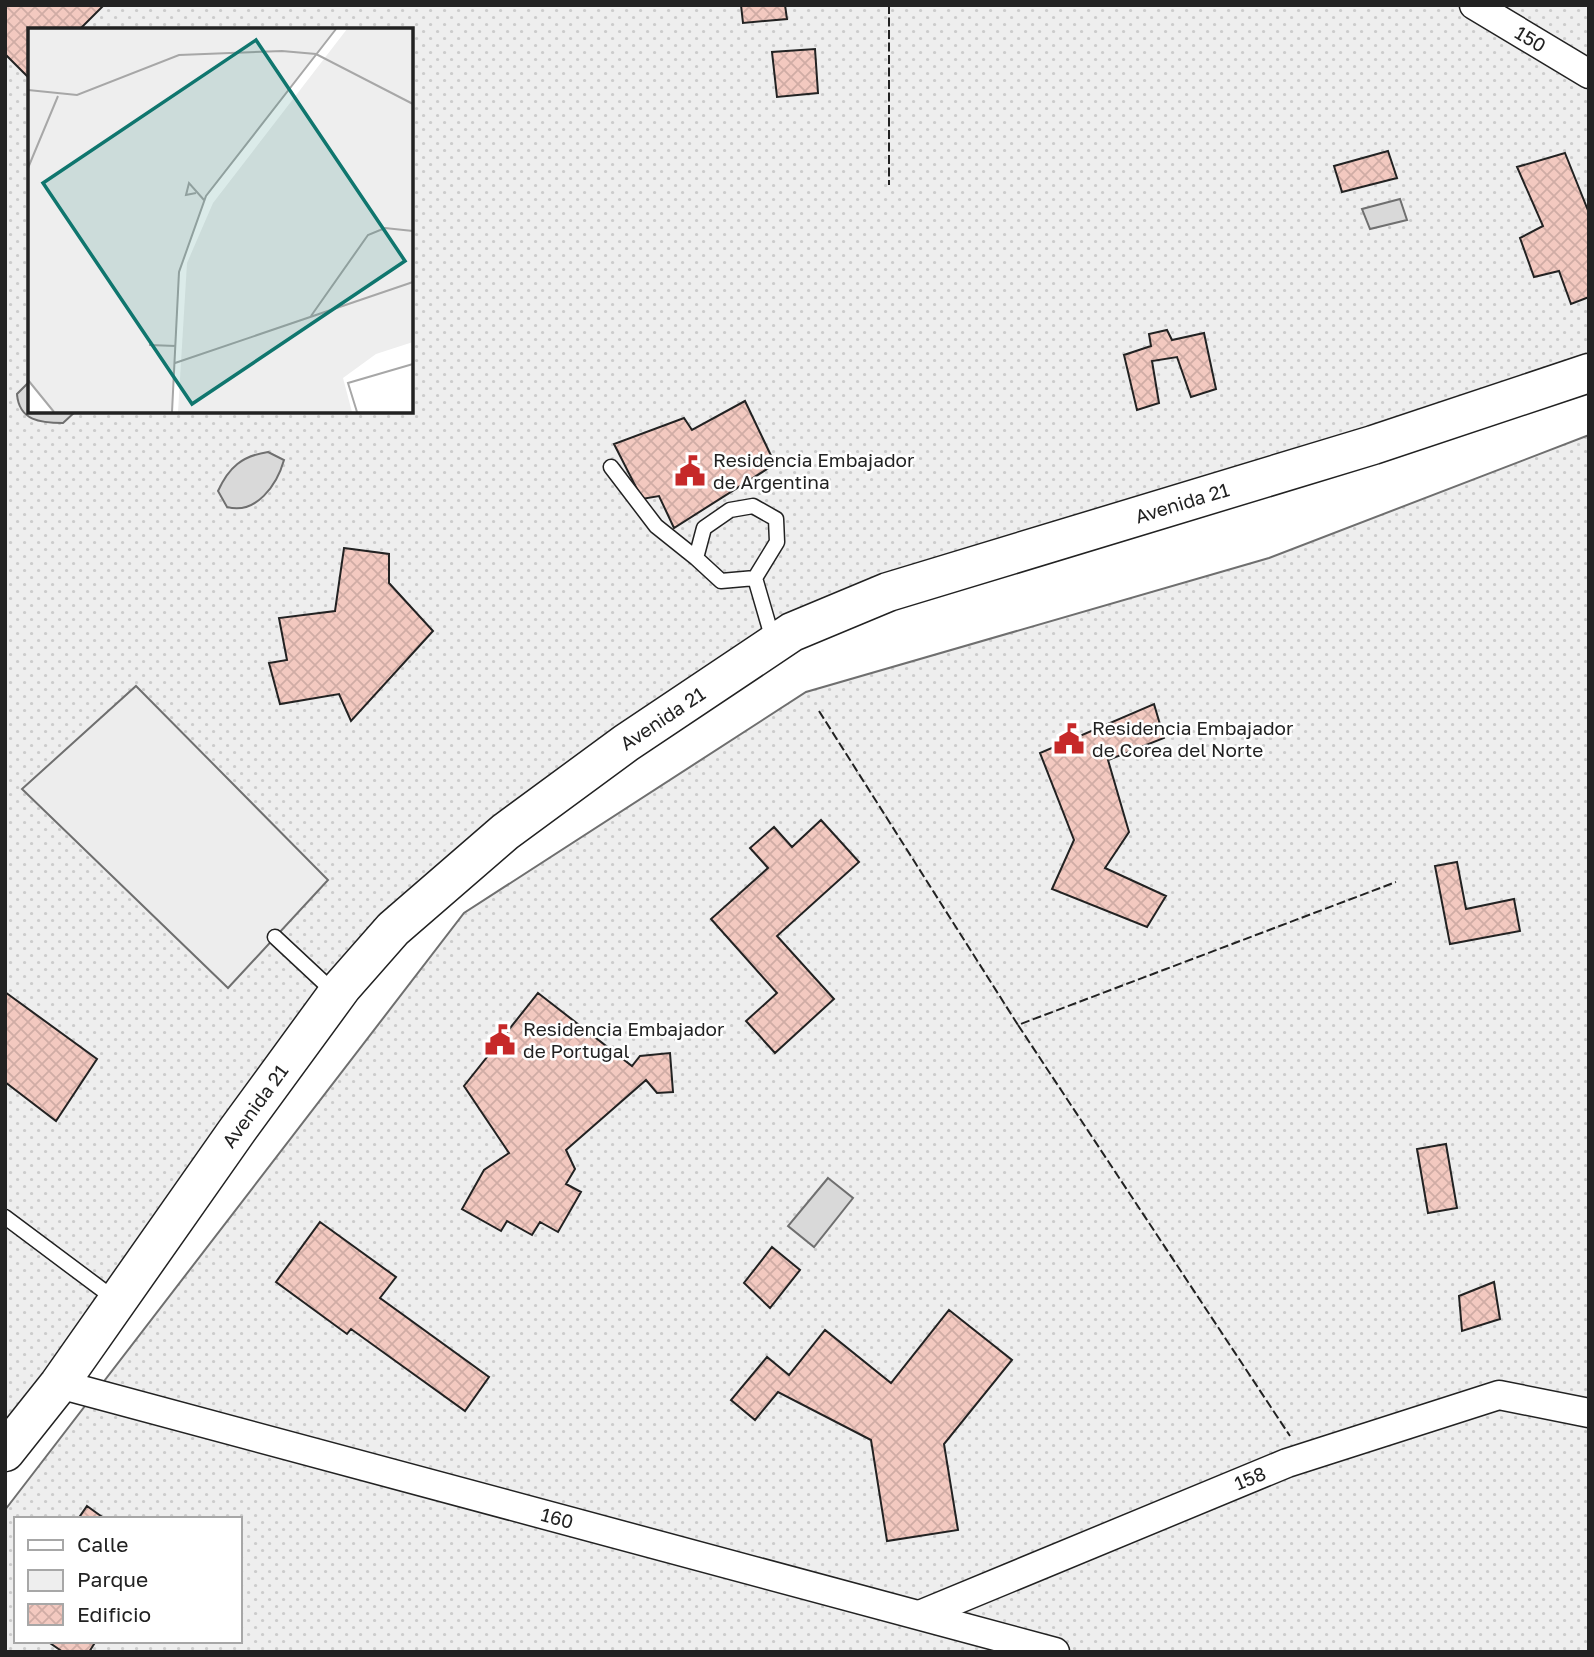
<svg xmlns="http://www.w3.org/2000/svg" width="1594" height="1657" viewBox="0 0 1594 1657" font-family="'Golos Text',sans-serif">
<defs>
<pattern id="green-dots" width="8" height="8" patternUnits="userSpaceOnUse" patternTransform="scale(1.75)"><rect width="8" height="8" fill="#eee"/><path d="M2 2h.1M6 6h.1" fill="none" stroke="#ccc" stroke-width="1.8" stroke-linecap="round"/></pattern>
<pattern id="building-cross-hatch" width="8" height="8" patternUnits="userSpaceOnUse" patternTransform="scale(1.75)"><rect width="8" height="8" fill="#f3c9c0"/><path d="M0 0l8 8M0 8l8-8" fill="none" stroke="#d0aca5"/></pattern>
</defs>
<rect width="100%" height="100%" fill="#fff"/>
<path fill="url(#green-dots)" stroke="#6f6f6f" stroke-width="2" fill-rule="evenodd" d="M 5,5 L 1589,5 L 1589,373 L 792,632 L 393,929 L 5,1452 ZM 30,30 L 411,30 L 411,411 L 30,411 Z
M 1589,435 L 1589,1652 L 5,1652 L 5,1510 L 464,913 L 806,692 L 1269,558 ZM 16,1519 L 240,1519 L 240,1641 L 16,1641 Z"/>
<path fill="#ededed" stroke="#6f6f6f" stroke-width="2" d="M 136,686 L 328,880 L 228,988 L 22,789 Z"/>
<path fill="#d9d9d9" stroke="#6f6f6f" stroke-width="2" d="M 1400,199 L 1407,220 L 1370,229 L 1362,209 Z
M 30,381 L 30,411 L 75,412 L 63,423 C 41,423 19,421 17,394 Z
M 268,452 L 284,460 C 277,485 256,515 227,507 L 218,491 C 229,467 242,456 268,452 Z
M 828,1178 L 853,1198 L 814,1247 L 788,1226 Z"/>
<path fill="url(#building-cross-hatch)" stroke="#222" stroke-width="2" d="M 5,5 L 104,5 L 79,30 L 30,30 L 30,79 L 5,54 Z
M 741,5 L 785,5 L 787,19 L 743,23 Z
M 815,49 L 818,93 L 777,97 L 772,52 Z
M 1388,151 L 1397,178 L 1342,192 L 1334,166 Z
M 1565,153 L 1589,213 L 1589,297 L 1571,304 L 1559,271 L 1534,277 L 1520,238 L 1543,226 L 1517,167 Z
M 1167,330 L 1172,340 L 1204,333 L 1216,389 L 1191,397 L 1177,357 L 1152,361 L 1159,403 L 1137,410 L 1124,355 L 1151,346 L 1149,334 Z
M 745,401 L 775,464 L 674,528 L 659,496 L 642,499 L 614,444 L 684,418 L 692,430 Z
M 344,548 L 389,554 L 389,583 L 433,631 L 351,721 L 339,694 L 280,704 L 269,663 L 287,660 L 279,618 L 335,611 Z
M 1154,704 L 1164,738 L 1108,760 L 1129,832 L 1105,868 L 1166,896 L 1147,927 L 1052,889 L 1074,840 L 1040,753 Z
M 821,820 L 859,862 L 777,936 L 834,999 L 775,1053 L 746,1021 L 777,993 L 711,919 L 768,868 L 750,848 L 774,827 L 792,847 Z
M 1457,862 L 1466,909 L 1514,899 L 1520,931 L 1450,944 L 1435,866 Z
M 5,992 L 97,1059 L 56,1121 L 5,1082 Z
M 538,993 L 632,1066 L 640,1056 L 670,1053 L 673,1092 L 657,1093 L 646,1080 L 566,1150 L 575,1169 L 566,1184 L 581,1192 L 558,1232 L 540,1222 L 532,1235 L 507,1221 L 501,1231 L 462,1209 L 484,1170 L 509,1153 L 464,1086 Z
M 1446,1144 L 1457,1208 L 1428,1213 L 1417,1149 Z
M 320,1222 L 396,1277 L 380,1298 L 489,1377 L 465,1411 L 351,1329 L 347,1334 L 276,1282 Z
M 772,1247 L 800,1270 L 770,1308 L 744,1283 Z
M 1494,1282 L 1500,1319 L 1462,1331 L 1459,1296 Z
M 949,1310 L 1012,1360 L 944,1444 L 958,1530 L 887,1541 L 871,1440 L 778,1392 L 755,1420 L 731,1400 L 767,1357 L 789,1375 L 825,1330 L 891,1383 Z
M 87,1506 L 105,1519 L 78,1519 Z
M 47,1641 L 96,1641 L 89,1652 L 63,1652 Z"/>
<g fill="none" stroke-linecap="round" stroke-linejoin="round">
<g stroke="#222" stroke-width="17">
<path id="service" d="M 611,467 L 656,526 L 696,558
M 755,578 L 721,581 L 696,558 L 704,528 L 730,510 L 753,506 L 776,519 L 777,542 L 755,578 L 773,640
M 275,937 L 335,993
M 5,1217 L 116,1300"/>
</g>
<g stroke="#222" stroke-width="31">
<g id="minor">
<path id="s1" d="M 1474,5 L 1589,74"/>
<path id="s2" d="M 59,1384 L 1055,1652"/>
<path id="s3" d="M 922,1614 L 1287,1463 L 1499,1395 L 1589,1413"/>
</g>
</g>
<g stroke="#222" stroke-width="41">
<g id="secondary">
<path id="s4" d="M 5,1452 L 59,1384 L 236,1132 L 342,987 L 393,929 L 505,832 L 626,743 L 792,632 L 888,592 L 1373,445 L 1589,373"/>
</g>
</g>
<use href="#service" stroke="#fff" stroke-width="14"/>
<use href="#minor" stroke="#fff" stroke-width="28"/>
<use href="#secondary" stroke="#fff" stroke-width="38"/>
<path stroke="#222" stroke-width="2" stroke-dasharray="9 3.5" stroke-linecap="butt" d="M 889,5 L 889,185
M 819,711 L 1018,1025 L 1396,882
M 1018,1025 L 1290,1436"/>
</g>
<defs>
<g id="civic-bare" transform="scale(2.415)"><path d="M-.6-6.5H3V-4.5H.6V-3L4-1V1h2V6H-6V1h2V-1L-.6-3ZM-1.2 2.5V6h2.4V2.5Z" fill="#c62828" stroke="#fff" stroke-width="2.5" paint-order="stroke"/></g>
</defs>
<g fill-rule="evenodd">
<use href="#civic-bare" x="690" y="471"/>
<use href="#civic-bare" x="1069" y="739"/>
<use href="#civic-bare" x="500" y="1040"/>
</g>
<g text-anchor="middle" stroke-width="5" stroke-linejoin="round" paint-order="stroke">
<g font-size="19" fill="#222" stroke="#fff">
<text dy="7" stroke="none"><textPath href="#s1" startOffset="66">150</textPath></text>
<text dy="7" stroke="none"><textPath href="#s4" startOffset="1561">Avenida 21</textPath></text>
<text dy="7" stroke="none"><textPath href="#s4" startOffset="994">Avenida 21</textPath></text>
<text dy="7" stroke="none"><textPath href="#s4" startOffset="427">Avenida 21</textPath></text>
<text dy="7" stroke="none"><textPath href="#s3" startOffset="355">158</textPath></text>
<text dy="7" stroke="none"><textPath href="#s2" startOffset="516">160</textPath></text>
</g>
<g font-size="19" fill="#222" stroke="#fff" text-anchor="start">
<text x="713" y="467">Residencia Embajador<tspan x="713" dy="22">de Argentina</tspan></text>
<text x="1092" y="735">Residencia Embajador<tspan x="1092" dy="22">de Corea del Norte</tspan></text>
<text x="523" y="1036">Residencia Embajador<tspan x="523" dy="22">de Portugal</tspan></text>
</g>
</g>
<g transform="translate(28 28)">
<rect width="385" height="385" fill="#fff"/>
<path d="M 0,1 L 308,1 L 178,169 L 151,244 L 144,384 L 26,384 L 0,352 ZM 319,1 L 385,1 L 385,314 L 348,326 L 315,350 L 324,384 L 150,384 L 159,235 L 185,175 Z" fill="#eee"/>
<path fill="none" stroke="#a7a7a7" stroke-width="2" d="M 0,62 L 49,67 L 151,27 L 254,23 L 288,26 L 385,76M 0,140 L 30,68M 168,165 L 158,167 L 161,155 L 176,172M 283,288 L 340,207 L 357,200 L 385,203M 121,317 L 148,318M 147,335 L 385,254M 0,352 L 26,384M 144,384 L 151,244 L 178,168 L 308,1M 329,384 L 320,355 L 385,336"/>
<path fill="#0f766e" fill-opacity="0.15" stroke="#0f766e" stroke-width="3.5" d="M 228,12 L 377,233 L 164,376 L 15,155 Z"/>
<rect width="385" height="385" fill="none" stroke="#222" stroke-width="3.5"/>
</g>
<rect width="1594" height="1657" fill="none" stroke="#222222" stroke-width="14"/>
<rect x="14" y="1517" width="228" height="126" fill="#ffffff" stroke="#a7a7a7" stroke-width="2"/>
<rect x="28" y="1540" width="35" height="10" fill="#ffffff" stroke="#a7a7a7" stroke-width="2"/>
<text x="77" y="1552" font-size="21" fill="#222222">Calle</text>
<rect x="28" y="1570" width="35" height="21" fill="#eeeeee" stroke="#a7a7a7" stroke-width="2"/>
<text x="77" y="1587" font-size="21" fill="#222222">Parque</text>
<rect x="28" y="1604" width="35" height="21" fill="url(#building-cross-hatch)" stroke="#a7a7a7" stroke-width="2"/>
<text x="77" y="1622" font-size="21" fill="#222222">Edificio</text>
</svg>
